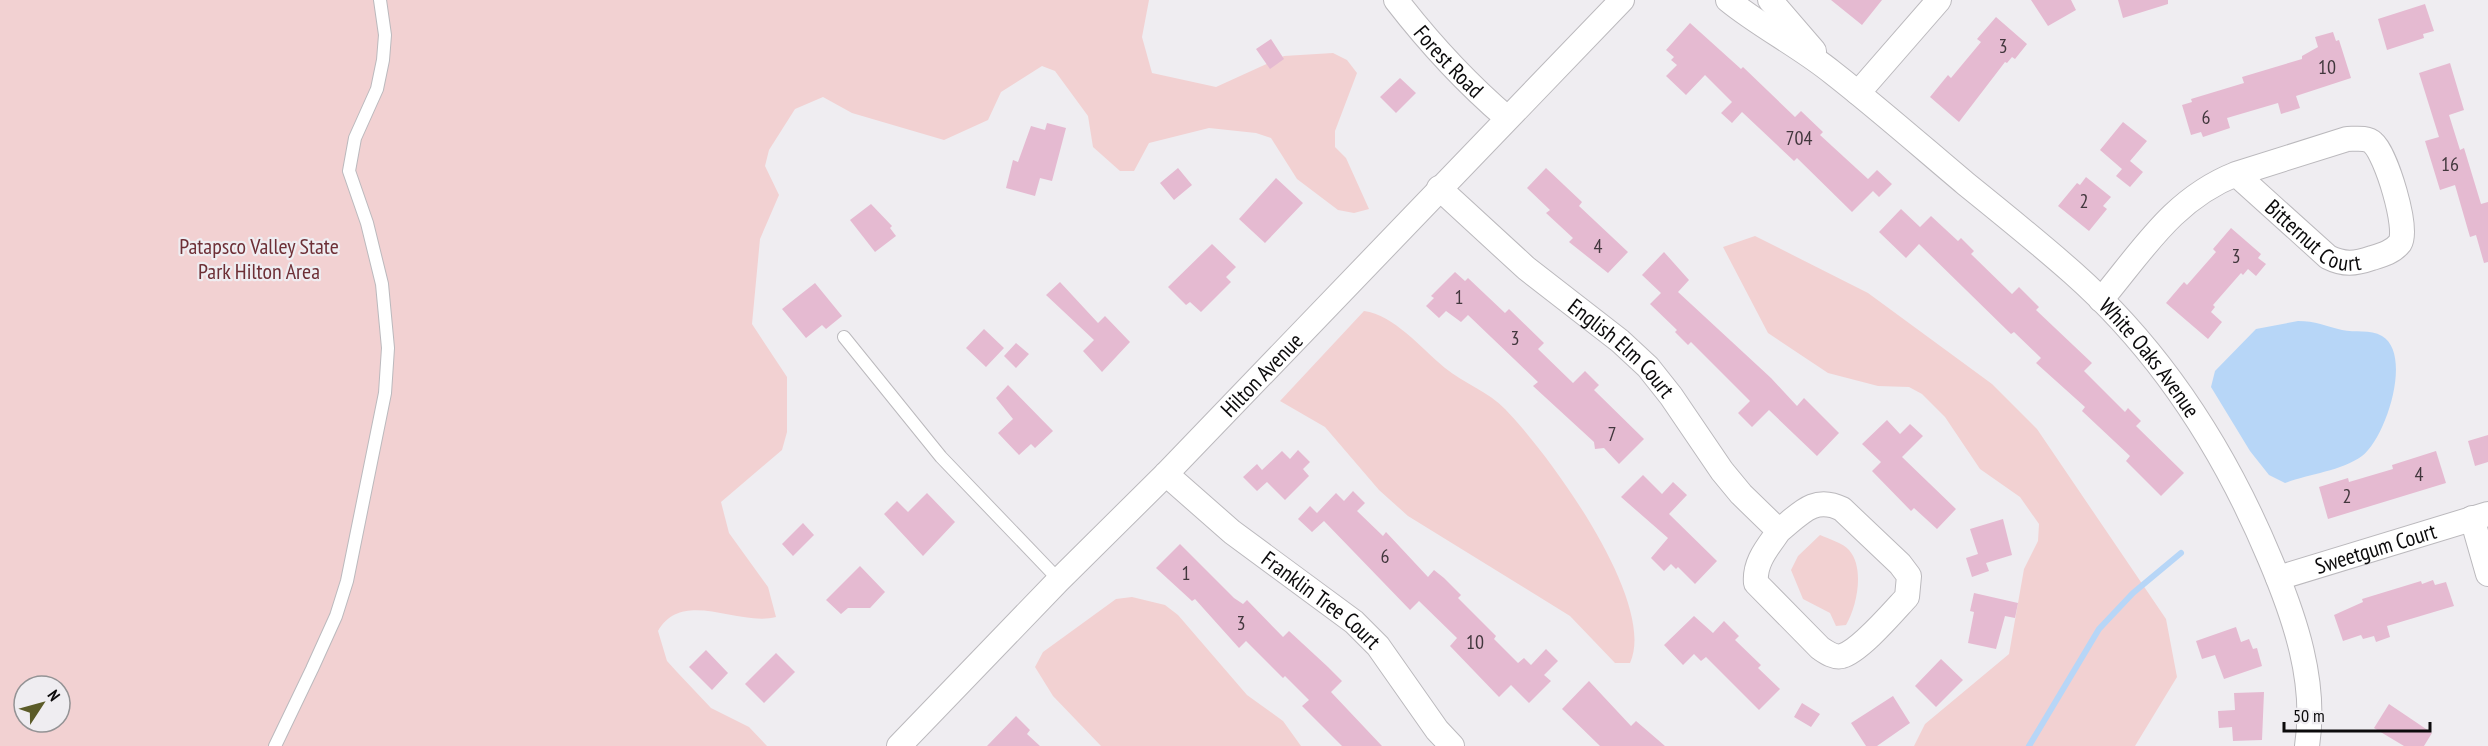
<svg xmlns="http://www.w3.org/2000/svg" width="2488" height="746" viewBox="0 0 2488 746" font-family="'PT Sans Narrow',sans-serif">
<rect width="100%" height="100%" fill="#efedf1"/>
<path fill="#f2d1d2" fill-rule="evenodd" d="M 0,0 L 1149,0 L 1142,37 L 1152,73 L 1216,87 L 1284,56 L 1333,53 L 1347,60 L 1357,73 L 1335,131 L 1335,147 L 1346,158 L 1369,209 L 1354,213 L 1338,210 L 1297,179 L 1271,138 L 1256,133 L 1209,128 L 1149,143 L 1134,171 L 1120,171 L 1093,147 L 1088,116 L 1055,71 L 1042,66 L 1001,92 L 988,120 L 944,140 L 852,113 L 823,97 L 795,109 L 769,150 L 765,166 L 779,195 L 760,239 L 752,324 L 787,377 L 787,432 L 782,450 L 721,502 L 729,533 L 768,587 L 776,617 C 738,627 683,588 658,631 L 667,661 L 677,672 L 711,708 L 749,727 L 767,746 L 0,746 ZM 24,686 L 60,686 L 60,722 L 24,722 Z
M 1755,236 L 1868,293 L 1992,384 L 2037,429 L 2166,619 L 2177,677 L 2135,746 L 1914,746 L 1925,724 L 2009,654 L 2024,569 L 2038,541 L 2039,524 L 2020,497 L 1980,469 L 1945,417 L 1922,394 L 1909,387 L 1878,386 L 1828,373 L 1768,333 L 1723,247 Z
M 1364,311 C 1394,315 1421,348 1445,368 C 1463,383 1489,392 1505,409 C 1548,453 1658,602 1630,663 L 1615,663 L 1570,616 L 1408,516 L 1379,490 L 1325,427 L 1280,401 Z
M 1820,535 C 1829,539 1843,543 1849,550 C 1865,568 1857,606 1846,625 L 1836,626 L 1830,613 L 1803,599 L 1791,570 L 1798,556 Z
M 1132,597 L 1165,605 L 1178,615 L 1247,695 L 1283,721 L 1301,746 L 1101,746 L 1053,696 L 1035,667 L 1043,652 L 1116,599 Z"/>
<path fill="#b7d6f7" d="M 2298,321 C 2315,321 2326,326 2342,330 C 2355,333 2370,329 2382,336 C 2413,354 2386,438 2362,456 C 2341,471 2309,474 2285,483 L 2269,475 L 2250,451 L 2211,387 L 2215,371 L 2256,329 Z"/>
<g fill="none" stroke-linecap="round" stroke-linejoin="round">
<path stroke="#b7d6f7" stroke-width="6" d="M 2029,746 L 2099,629 L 2133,593 L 2181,553"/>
</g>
<path fill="#e5bad1" d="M 1831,0 L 1882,0 L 1862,25 Z
M 2031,0 L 2071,0 L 2076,10 L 2048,26 Z
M 2118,0 L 2168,0 L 2168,4 L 2123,18 Z
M 2425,4 L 2434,31 L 2423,34 L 2424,38 L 2387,50 L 2378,19 Z
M 1996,17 L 2027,44 L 2015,59 L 2012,57 L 2007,63 L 2005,62 L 1959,122 L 1930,97 L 1948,75 L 1951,78 L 1981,42 L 1977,39 Z
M 1690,23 L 1741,69 L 1743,67 L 1795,117 L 1801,111 L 1823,132 L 1820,135 L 1868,179 L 1877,170 L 1892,184 L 1879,197 L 1873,191 L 1852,212 L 1797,158 L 1794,161 L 1742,112 L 1732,123 L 1721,113 L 1732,102 L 1705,75 L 1686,95 L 1666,76 L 1677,65 L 1671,60 L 1674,57 L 1666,50 Z
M 2333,32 L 2336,41 L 2339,40 L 2351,78 L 2296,96 L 2300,108 L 2281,114 L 2278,103 L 2227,118 L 2230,128 L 2203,137 L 2201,132 L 2191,135 L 2182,105 L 2192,102 L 2191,99 L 2244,83 L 2242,77 L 2302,59 L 2302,56 L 2318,47 L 2315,37 Z
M 1271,39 L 1284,59 L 1270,69 L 1256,49 Z
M 2450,63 L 2464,110 L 2449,115 L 2460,150 L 2464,148 L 2481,204 L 2488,202 L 2488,262 L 2484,263 L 2476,235 L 2470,237 L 2455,185 L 2440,190 L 2425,141 L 2439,137 L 2419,73 Z
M 1400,78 L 1416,93 L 1396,113 L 1380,97 Z
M 2123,122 L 2147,141 L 2130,161 L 2143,172 L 2130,187 L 2116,176 L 2122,169 L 2100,150 Z
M 1047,123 L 1066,128 L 1052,181 L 1040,178 L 1035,196 L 1006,188 L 1013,160 L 1018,162 L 1031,126 L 1045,130 Z
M 1178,168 L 1192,185 L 1174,200 L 1160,183 Z
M 1546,168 L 1582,202 L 1579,206 L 1628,252 L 1608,273 L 1569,242 L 1573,238 L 1546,213 L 1550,210 L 1527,188 Z
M 2086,177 L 2111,197 L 2103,206 L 2107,209 L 2089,231 L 2058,206 L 2077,183 L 2080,185 Z
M 1276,178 L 1303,203 L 1265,243 L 1239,219 Z
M 871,204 L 892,226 L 890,228 L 896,236 L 875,252 L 850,220 Z
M 1901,209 L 1920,227 L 1931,216 L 1958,241 L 1961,238 L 1974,251 L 1971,254 L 2012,294 L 2019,287 L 2039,307 L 2036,310 L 2092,363 L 2084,371 L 2125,412 L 2128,408 L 2141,421 L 2136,426 L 2184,473 L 2161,496 L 2126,461 L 2130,456 L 2082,411 L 2085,407 L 2036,363 L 2041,358 L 2014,332 L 2011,334 L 1919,244 L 1906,258 L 1879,232 Z
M 2231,228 L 2261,254 L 2258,258 L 2266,264 L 2256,276 L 2248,269 L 2243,275 L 2241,273 L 2213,305 L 2215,307 L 2211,312 L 2222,322 L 2208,339 L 2166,303 L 2184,282 L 2187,285 L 2216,252 L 2213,249 Z
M 1212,244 L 1236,267 L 1226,277 L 1231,282 L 1201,312 L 1190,302 L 1186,305 L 1168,287 Z
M 1664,252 L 1689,280 L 1678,292 L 1771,378 L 1797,406 L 1804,398 L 1839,433 L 1817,456 L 1769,410 L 1752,427 L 1738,413 L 1750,401 L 1691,342 L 1688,345 L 1675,332 L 1677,330 L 1650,304 L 1661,293 L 1642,275 Z
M 1455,272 L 1465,281 L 1468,278 L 1505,313 L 1509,309 L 1544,343 L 1538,349 L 1573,383 L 1585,371 L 1599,385 L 1594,390 L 1644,439 L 1619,464 L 1604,448 L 1595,449 L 1594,442 L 1533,386 L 1538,382 L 1468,315 L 1461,322 L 1446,311 L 1439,318 L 1426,306 L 1434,298 L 1431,296 Z
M 1060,282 L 1098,323 L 1105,316 L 1130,342 L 1102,372 L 1083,351 L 1094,340 L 1046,295 Z
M 815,283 L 842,316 L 826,329 L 822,325 L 806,338 L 782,309 Z
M 984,329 L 1004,348 L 986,367 L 966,348 Z
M 1016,343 L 1029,354 L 1016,368 L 1004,356 Z
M 1008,385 L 1053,431 L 1035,448 L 1031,444 L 1019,455 L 998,433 L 1013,419 L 996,398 Z
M 1887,420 L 1900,434 L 1910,424 L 1923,436 L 1902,457 L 1956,509 L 1937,529 L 1914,508 L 1911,511 L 1872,471 L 1881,462 L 1862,444 Z
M 2488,435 L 2488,462 L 2475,466 L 2468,441 Z
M 1298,450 L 1310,462 L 1303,469 L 1309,476 L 1285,500 L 1267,482 L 1257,491 L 1243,477 L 1257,464 L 1262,470 L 1282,451 L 1290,459 Z
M 2436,451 L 2446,483 L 2328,519 L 2319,487 L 2348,478 L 2349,482 L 2393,469 L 2392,465 Z
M 1643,475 L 1662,494 L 1673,482 L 1687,495 L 1669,514 L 1717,561 L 1695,584 L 1678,567 L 1676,569 L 1671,564 L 1664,571 L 1651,558 L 1668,538 L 1621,497 Z
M 1353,491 L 1365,503 L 1357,511 L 1383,536 L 1386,532 L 1428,577 L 1434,570 L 1444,578 L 1461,595 L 1458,598 L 1496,636 L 1494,639 L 1518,663 L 1524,658 L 1531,665 L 1546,649 L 1558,661 L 1544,675 L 1551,681 L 1529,703 L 1511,685 L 1499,697 L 1450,646 L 1457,638 L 1419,601 L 1410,610 L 1324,521 L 1312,532 L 1298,519 L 1310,506 L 1317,513 L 1336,493 L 1344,501 Z
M 927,493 L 955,522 L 923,556 L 884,514 L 897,501 L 908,512 Z
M 2003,519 L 2012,555 L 1986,563 L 1989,571 L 1972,577 L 1966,558 L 1978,554 L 1970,529 Z
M 803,523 L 814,535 L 793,556 L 782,544 Z
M 1180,544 L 1234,598 L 1243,604 L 1247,600 L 1283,637 L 1289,631 L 1328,667 L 1342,681 L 1331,692 L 1382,746 L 1342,746 L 1302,706 L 1309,700 L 1285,676 L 1283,678 L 1246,641 L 1239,648 L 1195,599 L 1192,601 L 1156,568 Z
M 860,566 L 885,592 L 870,608 L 848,608 L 841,614 L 826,600 Z
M 2433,580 L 2435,585 L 2446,582 L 2454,606 L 2387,626 L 2390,637 L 2376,642 L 2374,636 L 2363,639 L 2361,635 L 2343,641 L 2334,615 L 2363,602 L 2362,599 L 2421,581 L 2422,584 Z
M 1974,593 L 2018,603 L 2015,618 L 2005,616 L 1996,649 L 1968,643 L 1974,612 L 1970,611 Z
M 1694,616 L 1713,633 L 1724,621 L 1739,636 L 1735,640 L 1761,665 L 1758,668 L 1780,689 L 1759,710 L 1706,657 L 1701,661 L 1694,654 L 1683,665 L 1664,645 Z
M 2236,627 L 2241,642 L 2249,639 L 2253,649 L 2257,648 L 2262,666 L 2224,679 L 2215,655 L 2202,659 L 2196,641 Z
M 706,650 L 728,673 L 712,690 L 689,667 Z
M 776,653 L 795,672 L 764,703 L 745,684 Z
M 1941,659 L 1963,680 L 1936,707 L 1915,686 Z
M 1589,681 L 1631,726 L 1636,721 L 1665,746 L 1600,746 L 1562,709 Z
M 2264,692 L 2262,740 L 2233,741 L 2232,727 L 2219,728 L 2218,711 L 2235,710 L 2234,693 Z
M 1893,696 L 1910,723 L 1877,746 L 1866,746 L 1851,723 Z
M 1802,703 L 1820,714 L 1811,727 L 1794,717 Z
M 2389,704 L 2432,733 L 2424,746 L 2404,746 L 2374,728 Z
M 1016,716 L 1030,730 L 1027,734 L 1040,746 L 987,746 Z"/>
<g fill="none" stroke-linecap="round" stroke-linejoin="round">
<g stroke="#bbb9bd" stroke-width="14">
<path id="service" d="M 844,337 L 941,457 L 1059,580
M 275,746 L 312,669 L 336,616 L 347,581 L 385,393 L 388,348 L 382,284 L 367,223 L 349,171 L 355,138 L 377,89 L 383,60 L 385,35 L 380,0"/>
</g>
<g stroke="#bbb9bd" stroke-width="26">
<g id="minor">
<path id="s1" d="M 1396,0 C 1430,44 1465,82 1507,118"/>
<path id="s2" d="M 1728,0 C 1761,27 1800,46 1833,73 C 1879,109 1922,147 1966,184 C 2002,213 2038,242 2073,273 C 2161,351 2225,451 2270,559 C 2295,618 2317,682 2307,746"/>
<path d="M 1770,0 L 1814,51"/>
<path d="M 1858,93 L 1939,0"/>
<path id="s3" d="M 1439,188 L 1526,268 L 1620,341 L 1648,367 L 1671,396 L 1722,471 L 1741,494 L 1779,531 C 1800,514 1814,495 1842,509 L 1900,564 L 1909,576 L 1907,597 C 1893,612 1860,651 1842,656 C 1834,658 1826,652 1820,648 L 1756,583 C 1754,562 1768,547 1779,531"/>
<path id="s4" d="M 2101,300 C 2143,250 2173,199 2236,174 L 2328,257 C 2344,265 2355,264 2372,258 C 2382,255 2393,252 2400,243 C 2409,229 2386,154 2373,143 C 2367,137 2355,139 2347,139 L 2236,174"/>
<path id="s5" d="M 1166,474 L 1232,532 L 1354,622 L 1378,646 L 1437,730 L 1452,746"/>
<path d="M 2472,518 L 2488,574"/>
<path id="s6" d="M 2278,578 L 2488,514"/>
<path id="s7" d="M 899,746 L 1059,580 L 1166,474 L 1622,0"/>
</g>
</g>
<use href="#service" stroke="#fff" stroke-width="12"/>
<use href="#minor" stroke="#fff" stroke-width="24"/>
</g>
<g text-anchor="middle" stroke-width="4.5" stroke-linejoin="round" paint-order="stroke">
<g font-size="20" fill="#42373d">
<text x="2003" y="53">3</text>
<text x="2327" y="74">10</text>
<text x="2206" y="124">6</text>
<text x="1799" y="145">704</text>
<text x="2450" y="171">16</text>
<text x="2084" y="208">2</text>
<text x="1598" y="253">4</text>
<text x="2236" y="263">3</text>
<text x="1459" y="304">1</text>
<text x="1515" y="345">3</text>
<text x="1612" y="441">7</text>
<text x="2419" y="481">4</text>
<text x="2347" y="503">2</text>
<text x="1385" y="563">6</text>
<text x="1186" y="580">1</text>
<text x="1241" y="630">3</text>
<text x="1475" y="649">10</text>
</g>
<g font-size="22" fill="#0c0b0c" stroke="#efedf1">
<text dy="8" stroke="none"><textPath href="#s1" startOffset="81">Forest Road</textPath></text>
<text dy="8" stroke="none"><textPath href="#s4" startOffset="288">Bitternut Court</textPath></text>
<text dy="8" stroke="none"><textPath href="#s3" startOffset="243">English Elm Court</textPath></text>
<text dy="8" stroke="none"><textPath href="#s2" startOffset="555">White Oaks Avenue</textPath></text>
<text dy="8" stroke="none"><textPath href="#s7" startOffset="519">Hilton Avenue</textPath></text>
<text dy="8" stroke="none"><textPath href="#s6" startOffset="102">Sweetgum Court</textPath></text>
<text dy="8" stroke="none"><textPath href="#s5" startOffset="200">Franklin Tree Court</textPath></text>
</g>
<g font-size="22" fill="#6d2f36" stroke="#efedf1">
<text x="259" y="254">Patapsco Valley State<tspan x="259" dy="25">Park Hilton Area</tspan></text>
</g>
</g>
<g transform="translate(42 704) rotate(54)"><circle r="28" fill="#efedf1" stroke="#949395" stroke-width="1.5"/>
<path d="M0-4.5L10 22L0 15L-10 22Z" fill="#5b5b28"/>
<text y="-9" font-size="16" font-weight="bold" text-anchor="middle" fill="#0c0b0c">N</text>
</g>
<path d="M2284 722v9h146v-9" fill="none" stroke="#0c0b0c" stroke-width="3"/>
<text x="2293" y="722" font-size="18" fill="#0c0b0c" stroke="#efedf1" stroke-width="4.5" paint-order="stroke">50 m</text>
</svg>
